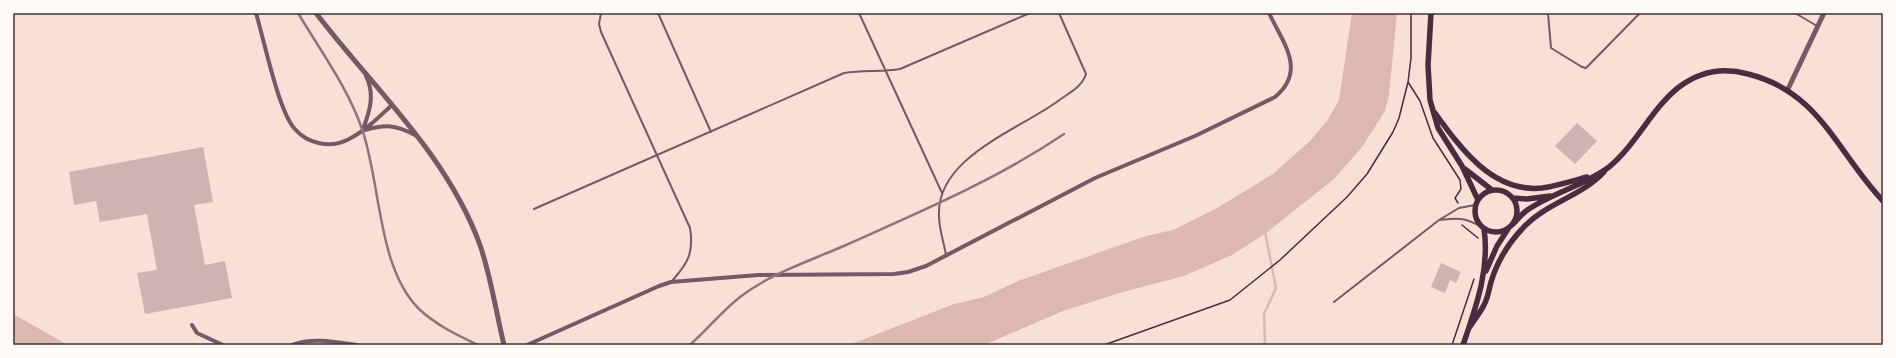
<svg xmlns="http://www.w3.org/2000/svg" width="1896" height="358" viewBox="0 0 1896 358" font-family="Figtree,sans-serif">
<rect width="100%" height="100%" fill="#f7e1d7"/>
<path fill="#dcb8b0" d="M 1352,13 L 1397,13 L 1389,95 L 1385,111 L 1362,147 L 1334,179 L 1266,233 L 1232,255 L 1184,276 L 1123,292 L 1063,311 L 984,345 L 849,345 L 954,304 L 984,297 L 1018,281 L 1146,236 L 1173,230 L 1217,208 L 1273,174 L 1310,141 L 1327,121 L 1339,100 Z
M 13,314 L 68,345 L 13,345 Z"/>
<g fill="none" stroke-linecap="round" stroke-linejoin="round">
<path stroke="#dcb8b0" stroke-width="2.5" d="M 1265,345 L 1264,314 L 1276,288 L 1265,232"/>
</g>
<path fill="#ccb4b1" d="M 1577,123 L 1597,141 L 1575,164 L 1555,146 Z
M 203,147 L 213,202 L 194,205 L 205,265 L 225,261 L 232,298 L 145,314 L 137,273 L 157,270 L 147,214 L 100,222 L 96,201 L 74,205 L 69,172 Z
M 1441,263 L 1461,272 L 1456,283 L 1450,280 L 1445,293 L 1431,287 Z"/>
<g fill="none" stroke-linecap="round" stroke-linejoin="round">
<path stroke="#4a2c40" stroke-width="1.5" d="M 1408,82 L 1420,101 L 1433,138 L 1460,180 L 1461,189 L 1455,198 L 1458,203
M 1462,225 L 1478,238
M 1104,345 L 1230,300 L 1280,260 L 1347,197 L 1367,174 L 1393,132 L 1399,118 L 1408,82 L 1411,58 L 1411,13
M 1452,345 L 1474,279"/>
<path stroke="#755966" stroke-width="2" d="M 601,13 L 599,24 L 601,32 L 690,228 C 694,253 688,263 672,281
M 658,13 L 711,132
M 859,13 L 942,193
M 1548,13 L 1551,48 L 1582,67 L 1586,68 L 1640,13
M 1795,13 L 1817,26
M 1475,205 L 1459,208 L 1439,220 C 1457,218 1464,217 1480,226
M 534,209 L 844,73 C 863,70 882,72 900,69 L 1030,13
M 946,255 C 944,243 939,229 939,216 C 936,157 1019,130 1058,101 C 1069,93 1082,87 1086,74 L 1059,13
M 1334,302 L 1439,220"/>
<path stroke="#755966" stroke-width="4" d="M 256,13 C 264,40 278,109 294,128 C 307,144 331,149 349,139 C 365,131 379,117 392,105
M 363,129 C 370,111 375,94 366,76
M 365,130 C 386,124 396,125 415,135
M 192,325 L 197,333 L 223,345
M 292,345 C 312,337 336,342 357,345
M 527,345 L 659,286 L 671,282 L 758,275 L 894,274 L 908,272 L 926,266 L 1095,178 L 1195,136 L 1275,97 C 1307,70 1283,43 1269,13"/>
<path stroke="#755966" stroke-width="5" d="M 316,13 C 373,88 447,154 480,245 C 491,277 496,312 504,345
M 1788,89 L 1824,13"/>
<path stroke="#4a2c40" stroke-width="5.5" d="M 1431,13 L 1428,65 L 1430,100 L 1438,128 L 1462,166 L 1478,200
M 1435,113 C 1461,149 1493,193 1542,188 C 1557,186 1572,181 1587,177
M 1465,169 L 1492,190
M1475 211a21 21 0 1 1 42 0a21 21 0 1 1-42 0Z
M 1513,198 L 1527,199 L 1550,196
M 1513,224 C 1517,220 1521,215 1526,211 C 1551,193 1584,186 1609,167 C 1636,145 1652,108 1679,87 C 1699,72 1723,67 1748,74 C 1820,92 1836,151 1883,201
M 1486,271 L 1497,246 L 1508,229
M 1469,328 C 1474,320 1480,313 1484,305 C 1488,298 1489,289 1491,282 C 1497,262 1508,244 1522,229 C 1545,203 1581,197 1604,172
M 1463,345 C 1476,307 1490,269 1484,229"/>
<path stroke="#8f747c" stroke-width="2.5" d="M 298,13 C 320,50 348,88 362,129 C 381,183 377,267 419,309 C 436,325 457,335 478,345
M 690,345 C 707,330 722,311 740,297 C 771,273 810,261 846,245 C 922,211 994,181 1064,134"/>
</g>
<rect width="1896" height="358" fill="none" stroke="#fffaf5" stroke-width="28"/>
<rect x="14" y="14" width="1868" height="330" fill="none" stroke="#4a2c40" stroke-width="1.5"/>
</svg>
